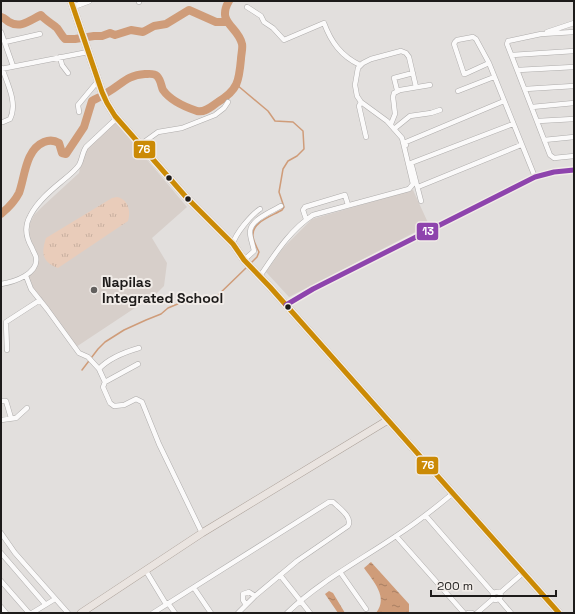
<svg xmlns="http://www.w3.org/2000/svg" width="575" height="614" viewBox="0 0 575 614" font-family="'Space Grotesk',sans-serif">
<defs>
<pattern id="grass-tufts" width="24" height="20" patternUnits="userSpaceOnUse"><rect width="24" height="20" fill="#e9ccba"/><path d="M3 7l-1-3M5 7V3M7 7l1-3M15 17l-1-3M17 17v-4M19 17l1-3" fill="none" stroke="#c7af9f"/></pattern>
<pattern id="water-ripples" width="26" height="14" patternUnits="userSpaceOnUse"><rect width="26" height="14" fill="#cf9c79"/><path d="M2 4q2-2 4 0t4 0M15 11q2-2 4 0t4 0" fill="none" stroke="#a77e62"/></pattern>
</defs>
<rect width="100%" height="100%" fill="#e2dfdd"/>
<path fill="#d7cfca" d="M 116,123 L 187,207 L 152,238 L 167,263 L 164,286 L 156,294 L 76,347 L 32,287 L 29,279 L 29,275 L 37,266 L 38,257 L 29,238 L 30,223 L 34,215 L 42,207 L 79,173 L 84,150 L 112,124 Z
M 413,190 L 429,225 L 289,297 L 266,272 L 283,248 L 312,219 Z"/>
<path fill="url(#grass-tufts)" d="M 117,197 C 128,199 131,211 128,221 L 58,268 C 42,262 41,253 46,238 L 112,198 Z"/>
<path fill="url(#water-ripples)" d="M 371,562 L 409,604 L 409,613 L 376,613 C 389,597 373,581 364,568 Z
M 329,591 L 333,593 L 345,613 L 338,613 L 325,594 Z"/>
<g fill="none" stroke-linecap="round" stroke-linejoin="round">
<path stroke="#cf9c79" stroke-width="1.5" d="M 237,85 L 268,111 L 275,121 L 293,122 L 303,131 L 304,149 L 297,156 L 288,161 L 283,169 L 279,192 L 284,207 L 282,210 C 272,216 251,222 253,237 C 254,242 257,248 259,252 L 257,257 L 251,263
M 82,370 L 98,349 L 105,342 L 124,330 L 146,320 L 161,314 L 168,308 L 180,303 L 207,302 L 214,299 L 247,267"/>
<path stroke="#cf9c79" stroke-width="8" d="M 1,17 C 5,18 6,20 9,22 C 21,29 30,20 41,15 C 45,20 54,25 57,28 C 60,32 62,36 65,39 L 75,39 L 94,36 L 102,36 L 110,33 L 115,35 L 131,30 L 143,32 L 154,26 L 166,24 L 189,10 L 216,22 L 227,22
M 1,214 C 7,209 15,201 19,193 C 25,177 25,150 44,142 C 49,140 54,140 59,143 L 62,153 L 66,154 L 84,127 L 92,101 C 97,98 103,96 108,92 C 122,84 127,75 145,74 C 149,74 154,73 157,76 C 161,80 161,86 163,90 C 170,100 185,107 197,111 C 205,113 212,106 218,102 C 238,90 239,81 241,59 C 241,55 243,48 242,44 C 238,26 216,23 229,1"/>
<g stroke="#aeacab" stroke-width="5.5">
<path id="minor" d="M 139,2 L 139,1
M 247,7 L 261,16 L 264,22 L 273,28 L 284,40 L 324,23 C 331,42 341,56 360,65
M 1,32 L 13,66
M 547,32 L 574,23
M 574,32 L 541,34 L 508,41 L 507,44 L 550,155 L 554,158 L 574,156
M 5,42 L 40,34
M 512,55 L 574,51
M 60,57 L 62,65 L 68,73
M 489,63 L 465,74 L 464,74 L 454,44 L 455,42 L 457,40 L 473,37 L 476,39 L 489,63 L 535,177
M 2,68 C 7,83 18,103 10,119 L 3,122
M 1,69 L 88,52
M 518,70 L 574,67
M 525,89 L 574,86
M 397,90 L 394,78 L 413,73
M 458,91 L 494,77
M 361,102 L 359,106 L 366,137
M 532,107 L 574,103
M 79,112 L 78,105 L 98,81
M 538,121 L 574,119
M 391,124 L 395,114 L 393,97 L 394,93 L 400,90 L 430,85
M 394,129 L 410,116 L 431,113 L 440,110
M 544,140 L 574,137
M 140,145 L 158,132 L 182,128 L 215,115 L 224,108 L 228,102
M 406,145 L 406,142 L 504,101
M 411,163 L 513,124
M 412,166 L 421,201
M 418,187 L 521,145
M 306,219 L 303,210 L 305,207 L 345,195 L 348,205
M 233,244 C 235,234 251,215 260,209
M 244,260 L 254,251 C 253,245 250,238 250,232 C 250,220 272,211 281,206
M 26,276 L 31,289 L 47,309 L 79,353 L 88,357 L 99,369
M 260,276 C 275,254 290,230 313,215 L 409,189 L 413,184 L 402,138 L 387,121 L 361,102 L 357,96 L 355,85 L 358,68 L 363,63 L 371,59 L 401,51 L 406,53 L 409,57 L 416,87
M 1,284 C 14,282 39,274 36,257 C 35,254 33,251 32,248 C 26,238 24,227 30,216 C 37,202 50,191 61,182 C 67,177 75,171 79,165 C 82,160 82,153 86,147 L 117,118
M 139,348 C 125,352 109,358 99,369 L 105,382 L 103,387 L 110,403 L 114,406 L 124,405 L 136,399 L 142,402 L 159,444 L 202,533
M 7,350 L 6,322 L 40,300
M 105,382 L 138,364
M 1,401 L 6,401 L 11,418
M 1,420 L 16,418 L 27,408
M 426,516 L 493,593
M 1,533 L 15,553 L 68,613
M 396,536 L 464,613
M 1,553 L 45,604
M 146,571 L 166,604
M 340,572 L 366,609
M 280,575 L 310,613
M 1,581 L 29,613
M 194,588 L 211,613
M 500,593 L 523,573
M 499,599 L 501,596 L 500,593 L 497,592 L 493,593 L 493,598 L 495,600 L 499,599 L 511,613
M 168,603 L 175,613
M 246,605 L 243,600 L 243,594 L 249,592 L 255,596
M 1,607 L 6,613
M 32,613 L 55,599
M 153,613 L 329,502 L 333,502 C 339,508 353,517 348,526 L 297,561 L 255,596 L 238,613
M 287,613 C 319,582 359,561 396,536 C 416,523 434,509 452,494
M 468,613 L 472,613
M 477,613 L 493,599"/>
</g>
<g stroke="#aeacab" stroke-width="6">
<path id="tertiary" d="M 73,7 L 89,1
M 286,305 L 313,289 L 535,177 L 554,172 L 574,170"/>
</g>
<g stroke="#aa9f97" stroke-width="8">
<path id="primary" d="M 71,1 L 102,92 L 107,103 L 115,116 L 186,197 L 233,244 L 244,260 L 270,287 L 559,613
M 81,613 L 202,533 L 388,420"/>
</g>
<use href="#minor" stroke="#fbfafa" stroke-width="4.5"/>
<use href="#tertiary" stroke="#fbfafa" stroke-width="5.5"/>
<use href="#primary" stroke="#eae4e0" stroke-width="7"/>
<g stroke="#f1ece8" stroke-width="8">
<path id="bus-1" d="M 71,1 L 102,92 L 107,103 L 115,116 L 186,197 L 233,244 L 244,260 L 270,287 L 559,613"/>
</g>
<g stroke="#f1ece8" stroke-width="8">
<path id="bus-2" d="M 286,305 L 313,289 L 535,177 L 554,172 L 574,170"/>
</g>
<use href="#bus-1" stroke="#cb8a05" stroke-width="5"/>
<use href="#bus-2" stroke="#8e44ad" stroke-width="5"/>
</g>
<g fill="#1d1b1a" stroke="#f1ece8" stroke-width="1.5">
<circle cx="169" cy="178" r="3.5"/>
<circle cx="188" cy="199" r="3.5"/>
<circle cx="288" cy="307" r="3.5"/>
</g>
<circle fill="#62605e" stroke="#f1ece8" stroke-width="1.5" cx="94" cy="290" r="4"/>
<g text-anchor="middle" stroke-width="4" stroke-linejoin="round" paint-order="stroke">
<g font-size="14" font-weight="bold" fill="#1d1b1a" stroke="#f1ece8" text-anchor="start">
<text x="102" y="287">Napilas<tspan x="102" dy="16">Integrated School</tspan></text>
</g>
</g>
<g stroke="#f1ece8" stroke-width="1.5">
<rect x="133" y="140" width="23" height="19" rx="4" fill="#cb8a05"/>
<rect x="416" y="222" width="23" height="19" rx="4" fill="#8e44ad"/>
<rect x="416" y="456" width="23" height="19" rx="4" fill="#cb8a05"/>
</g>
<g font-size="11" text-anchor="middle" font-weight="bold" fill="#fff">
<text x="144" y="153">76</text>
<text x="428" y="235">13</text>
<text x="428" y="469">76</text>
</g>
<rect width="575" height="614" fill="none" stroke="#1d1b1a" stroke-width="4"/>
<path d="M431 590v6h125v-6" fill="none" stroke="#1d1b1a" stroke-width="2"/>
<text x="437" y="590" font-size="12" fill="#1d1b1a" stroke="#f1ece8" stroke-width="3" paint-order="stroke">200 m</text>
</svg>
